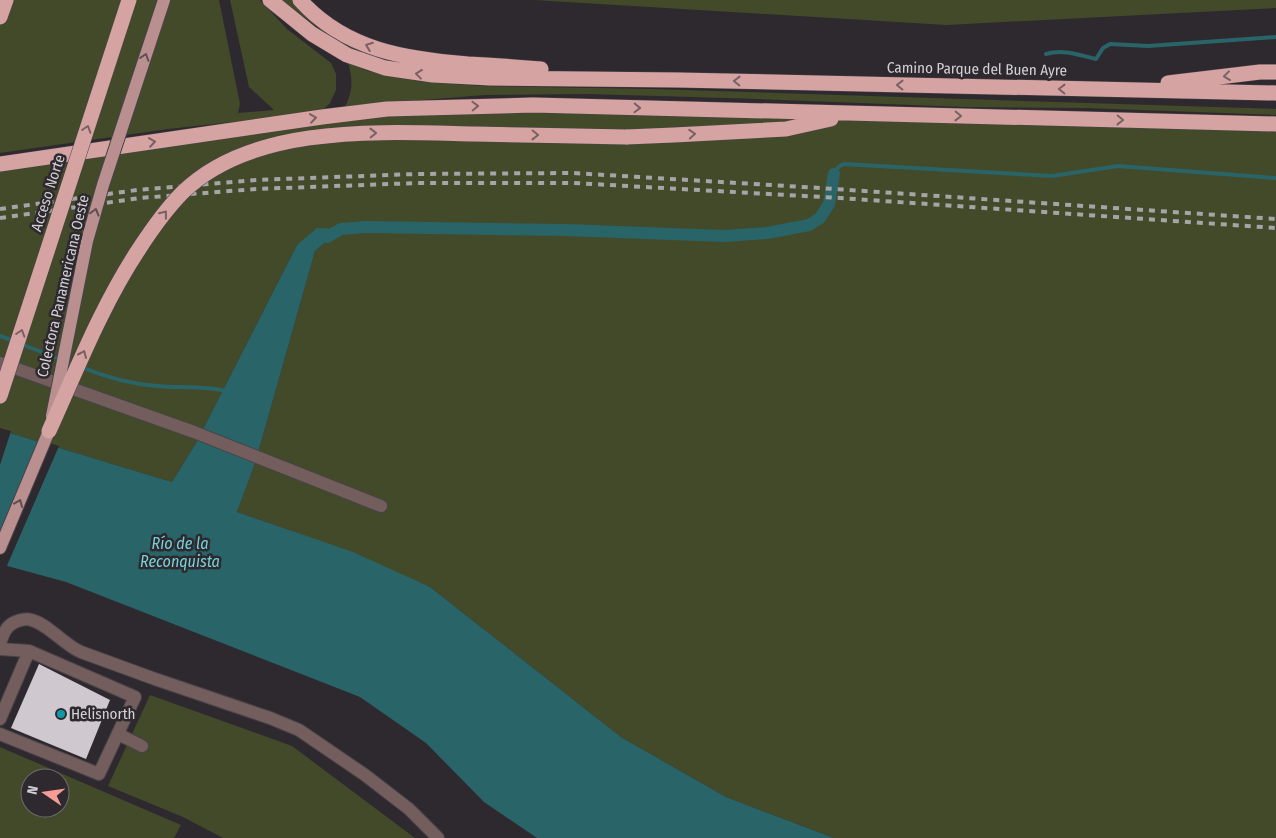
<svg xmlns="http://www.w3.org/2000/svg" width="1276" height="838" viewBox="0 0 1276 838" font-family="'Fira Sans Condensed',sans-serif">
<rect width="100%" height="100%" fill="#2e292f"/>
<path fill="#434a29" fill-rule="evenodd" d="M 0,0 L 219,0 L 240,104 L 238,113 L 274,110 L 249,87 L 230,0 L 260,0 L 287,29 L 331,63 L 336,74 L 336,90 L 330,103 L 323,110 L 345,107 C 353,90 353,80 348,62 L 368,71 L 418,81 L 480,86 L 654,89 L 1276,109 L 1276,115 L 1085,108 L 964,107 L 728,98 L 587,94 L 485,95 L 396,102 L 317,113 L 168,129 L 0,153 Z
M 282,0 L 296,0 L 320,24 L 445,67 L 390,63 L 351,49 L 323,32 Z
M 534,0 L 1276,0 L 1276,8 L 946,25 Z
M 387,109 L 1276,124 L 1276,838 L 834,838 L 726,797 L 621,737 L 430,587 L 295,532 L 237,512 L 253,469 L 260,446 L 315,251 L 341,229 L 297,245 L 196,443 L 172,482 L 0,430 L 0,164 Z
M 150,695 L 292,746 L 415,838 L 223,838 L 183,817 L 108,786 Z
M 0,747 L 181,825 L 174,838 L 0,838 ZM 30,778 L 60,778 L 60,808 L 30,808 Z"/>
<path fill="#296468" d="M 317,228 L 341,229 L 315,251 L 260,446 L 253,469 L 237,512 L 353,552 L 430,587 L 621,737 L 726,797 L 834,838 L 537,838 L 484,802 L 426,743 L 360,697 L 66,582 L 0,564 L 0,430 L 172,482 L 196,443 L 297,245 Z"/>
<path fill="#2e292f" d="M 0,428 L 11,431 L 0,465 Z
M 43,441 L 59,446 L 6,568 L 0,567 L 0,548 Z"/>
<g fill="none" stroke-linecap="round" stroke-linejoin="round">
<path stroke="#296468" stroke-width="4" d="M 1046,54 C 1063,49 1079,55 1096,59 L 1103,48 L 1110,44 L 1148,46 L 1276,37
M 834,174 C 836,169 838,166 844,164 L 1052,176 L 1118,166 L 1276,178
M 0,336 L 14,341
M 21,344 L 75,365
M 81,367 C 105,377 131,384 157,386 C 180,388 203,386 226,391"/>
<path stroke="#296468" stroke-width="12" d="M 327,237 L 341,229 L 366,227 L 566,230 L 724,236 L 767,233 L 809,225 L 820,218 L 829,204 L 834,174"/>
</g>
<path fill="#cfc8cf" d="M 39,664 L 110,700 L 86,759 L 11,728 Z"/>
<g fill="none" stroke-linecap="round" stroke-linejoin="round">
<g stroke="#484449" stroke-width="14">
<path id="minor" d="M 0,363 L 194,432 L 381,506
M 0,644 C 3,634 6,626 15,622 C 20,620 26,618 31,620 C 47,623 64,645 81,652 L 155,679 L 270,718 L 299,730 L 365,775 L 409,809 L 438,838
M 0,649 L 29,651 L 135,697 L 99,774 L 0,734
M 0,719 L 29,651
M 118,734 L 142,746"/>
</g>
<g stroke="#484449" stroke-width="14">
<path id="major" d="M 0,548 L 49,431"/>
</g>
<g stroke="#484449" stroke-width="16">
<path id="highway" d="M 270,0 L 312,34 L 347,55 L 385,68 L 433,75 L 490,78 L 678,80 L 1276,93
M 300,0 C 345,50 405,59 468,64 C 493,65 517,67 541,69
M 0,17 L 6,0
M 1168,83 L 1260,72 L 1276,72
M 626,137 L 674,135 L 786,129 L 831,119
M 0,164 L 322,117 L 387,109 L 533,105 L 1276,124"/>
</g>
<use href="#minor" stroke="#735e5d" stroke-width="12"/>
<use href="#major" stroke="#ba8f8f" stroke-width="12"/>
<use href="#highway" stroke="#d6a3a3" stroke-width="15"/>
<path stroke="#a7a4a8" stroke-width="4" stroke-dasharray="6 6" stroke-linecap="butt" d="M 0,209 L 137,190 L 256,180 L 416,174 L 573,173 L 820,188 L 1276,219
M 0,218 L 140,198 L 256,189 L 417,183 L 574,183 L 840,198 L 1276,228"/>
<g stroke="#484449" stroke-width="14" stroke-linecap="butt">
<path id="major-bridge" d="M 52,416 L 87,241 L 103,185 L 164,0"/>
</g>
<g stroke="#484449" stroke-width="16" stroke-linecap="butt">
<path id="highway-bridge" d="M 0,396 L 129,0
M 49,431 C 77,369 102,305 139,249 C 152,229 166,209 183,192 C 254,123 383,132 475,134 C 525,135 576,136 626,137"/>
</g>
<use href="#major-bridge" stroke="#ba8f8f" stroke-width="12"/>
<use href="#highway-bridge" stroke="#d6a3a3" stroke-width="15"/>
</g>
<defs><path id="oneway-chevron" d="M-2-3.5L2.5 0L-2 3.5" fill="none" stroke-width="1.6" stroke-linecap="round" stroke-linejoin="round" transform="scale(1.25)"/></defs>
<g stroke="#7a6063">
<use href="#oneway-chevron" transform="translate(369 46) rotate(-159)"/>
<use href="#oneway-chevron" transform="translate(419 74) rotate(-173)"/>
<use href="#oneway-chevron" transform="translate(1227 76) rotate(173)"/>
<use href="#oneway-chevron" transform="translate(737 81) rotate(-179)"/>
<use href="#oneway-chevron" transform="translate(900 85) rotate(-179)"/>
<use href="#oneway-chevron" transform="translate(1062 89) rotate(-179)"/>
<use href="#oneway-chevron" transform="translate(475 106) rotate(-2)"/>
<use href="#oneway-chevron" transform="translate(637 108) rotate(2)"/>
<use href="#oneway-chevron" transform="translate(958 116) rotate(1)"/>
<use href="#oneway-chevron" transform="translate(313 118) rotate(-8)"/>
<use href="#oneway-chevron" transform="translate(1120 120) rotate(1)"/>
<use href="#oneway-chevron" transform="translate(87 129) rotate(-72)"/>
<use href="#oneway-chevron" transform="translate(373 133) rotate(-1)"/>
<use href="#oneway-chevron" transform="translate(692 134) rotate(-4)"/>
<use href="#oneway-chevron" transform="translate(535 135) rotate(1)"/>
<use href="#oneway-chevron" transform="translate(152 142) rotate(-8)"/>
<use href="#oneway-chevron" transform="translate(164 214) rotate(-52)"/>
<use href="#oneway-chevron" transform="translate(21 333) rotate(-72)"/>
<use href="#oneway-chevron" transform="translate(83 354) rotate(-66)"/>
</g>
<g stroke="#5f4d51">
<use href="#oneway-chevron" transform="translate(145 57) rotate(-72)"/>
<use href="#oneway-chevron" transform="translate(95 212) rotate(-74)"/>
<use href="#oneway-chevron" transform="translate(19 503) rotate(-67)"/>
</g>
<circle fill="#0f9aa8" stroke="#2e292f" stroke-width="2" cx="61" cy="714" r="5"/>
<g text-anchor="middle" stroke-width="5" stroke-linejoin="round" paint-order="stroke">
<g font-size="15" fill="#d3d0d4" stroke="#2e292f">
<text transform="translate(977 69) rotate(1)" y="5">Camino Parque del Buen Ayre</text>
<text transform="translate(48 193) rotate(-72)" y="5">Acceso Norte</text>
<text transform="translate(63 286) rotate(-77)" y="5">Colectora Panamericana Oeste</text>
</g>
<g font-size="15" fill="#d3d0d4" stroke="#2e292f" text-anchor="start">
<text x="71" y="719">Helisnorth</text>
</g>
<g font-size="16" font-style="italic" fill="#73d3d9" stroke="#2e292f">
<text x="180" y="549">Río de la<tspan x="180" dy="18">Reconquista</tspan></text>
</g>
</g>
<g transform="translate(45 793) rotate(283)"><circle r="24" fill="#2e292f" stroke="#706c71"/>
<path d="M0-4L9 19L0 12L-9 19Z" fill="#f59c96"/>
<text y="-8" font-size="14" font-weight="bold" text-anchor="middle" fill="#d3d0d4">N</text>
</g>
</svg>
